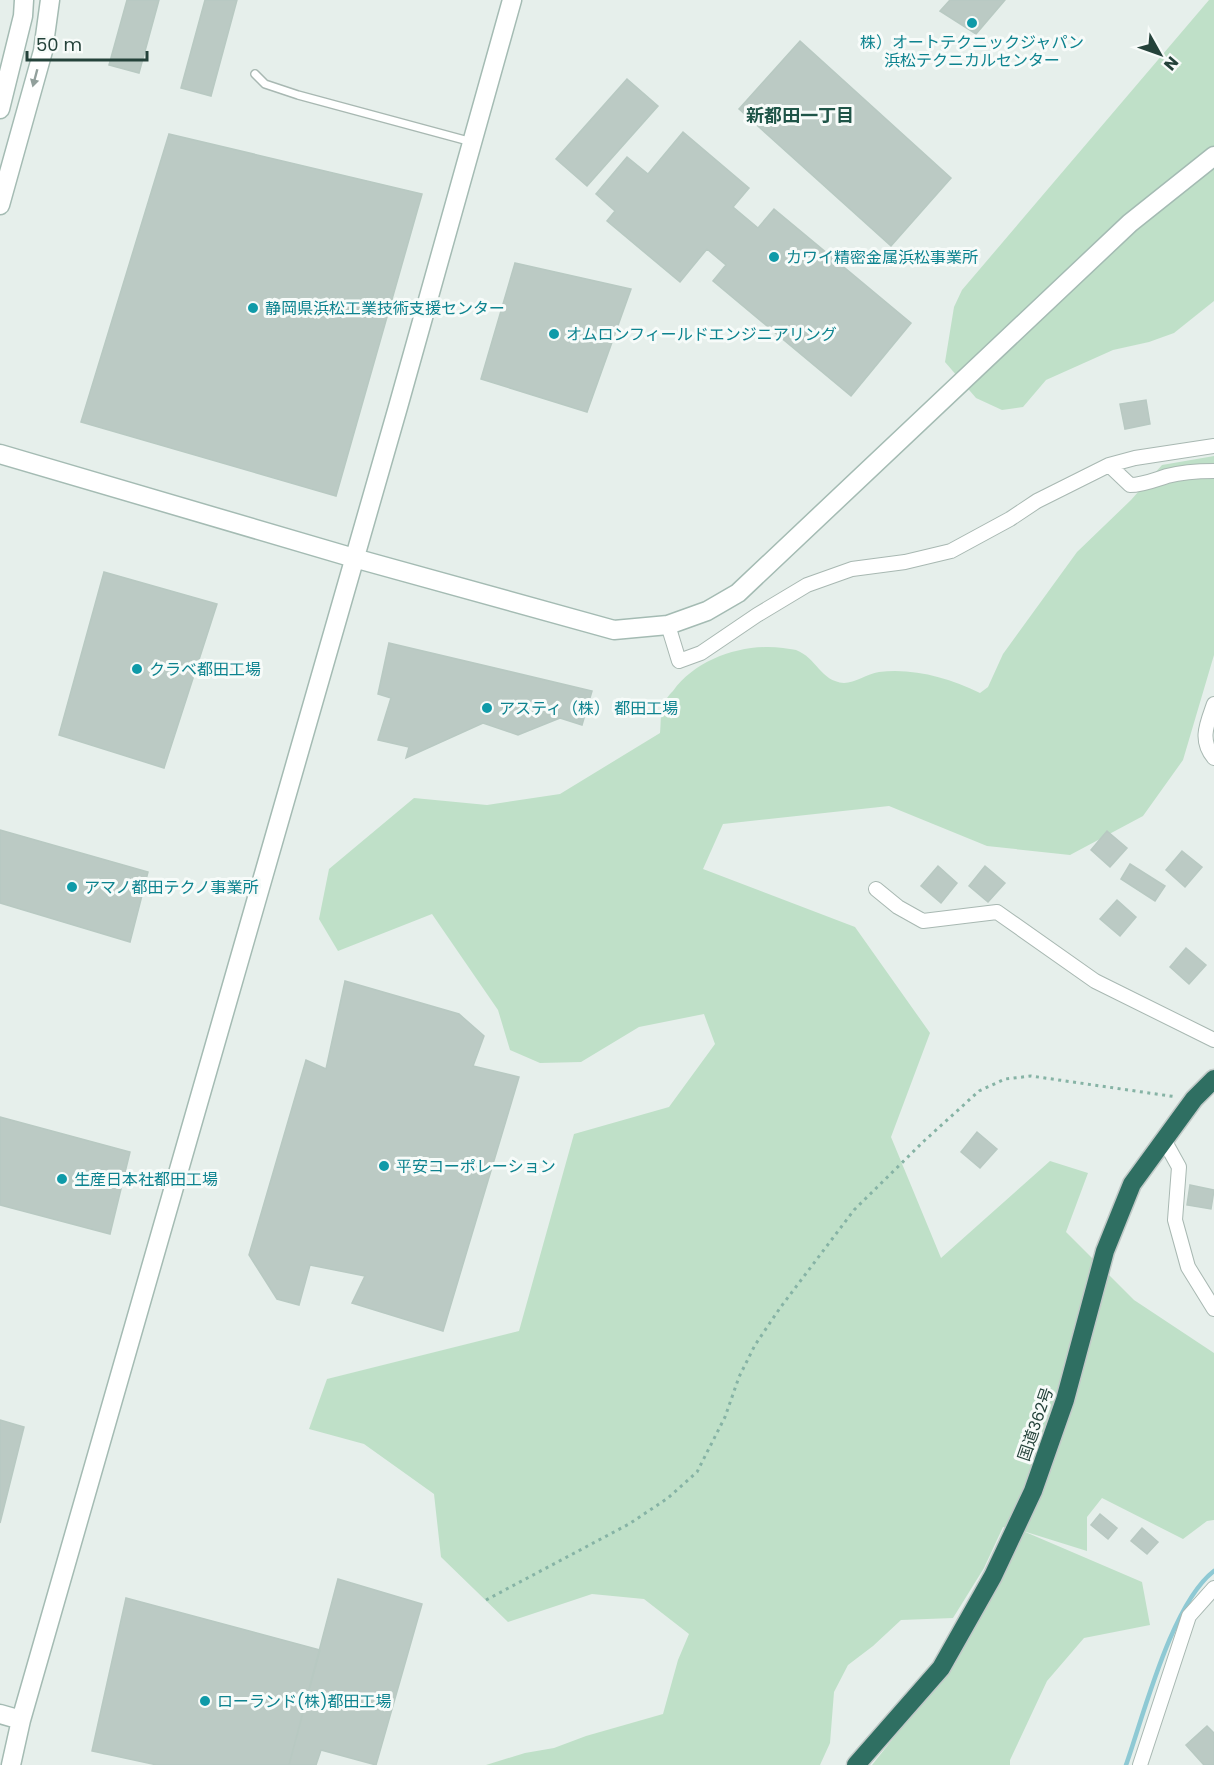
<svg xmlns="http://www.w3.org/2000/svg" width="1214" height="1765" viewBox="0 0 1214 1765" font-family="Poppins,'Noto Sans JP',sans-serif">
<rect width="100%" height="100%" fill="#e6efeb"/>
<path fill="#bfe0c8" d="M 1209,0 L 1214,0 L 1214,301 L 1174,333 L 1149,342 L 1113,350 L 1046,380 L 1023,407 L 1002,410 L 976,398 L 945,362 L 954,307 L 962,290 Z
M 1214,456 L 1214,655 L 1183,760 L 1143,816 L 1070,855 L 987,846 L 889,806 L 723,824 L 703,869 L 855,927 L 930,1033 L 891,1137 L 941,1258 L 1050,1161 L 1088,1173 L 1066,1232 L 1134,1300 L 1214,1353 L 1214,1520 L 1207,1521 L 1183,1539 L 1102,1498 L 1087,1517 L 1087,1551 L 1023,1531 L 1142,1582 L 1150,1625 L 1084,1638 L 1047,1681 L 1010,1760 L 1010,1765 L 872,1765 L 949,1668 L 1021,1530 L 1003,1527 L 984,1568 L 953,1618 L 901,1620 L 873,1646 L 848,1665 L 834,1692 L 830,1743 L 820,1765 L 486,1765 L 525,1753 L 554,1748 L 586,1736 L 663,1714 L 678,1660 L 689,1634 L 644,1599 L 592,1594 L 508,1622 L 441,1557 L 434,1494 L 364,1444 L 309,1429 L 327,1379 L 519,1331 L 574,1134 L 669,1107 L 715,1044 L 704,1014 L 639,1027 L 581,1062 L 540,1063 L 510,1050 L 498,1010 L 432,914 L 338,951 L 319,919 L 329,869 L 414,798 L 487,805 L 560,794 L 660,733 C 661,725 660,714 663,706 C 664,701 669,695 673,691 C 697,658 744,643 783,648 C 787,649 793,649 796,650 C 817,658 820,681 844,683 C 855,683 867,674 879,672 C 915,668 948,678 980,693 L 988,687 L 1003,654 L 1077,552 L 1131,500 L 1162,465 Z"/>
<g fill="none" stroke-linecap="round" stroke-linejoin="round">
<path stroke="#8ec9d4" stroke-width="4.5" d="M 1126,1765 C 1144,1714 1172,1603 1214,1571"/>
</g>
<path fill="#bbcac4" stroke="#b8c9c2" stroke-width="1.5" d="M 127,0 L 159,0 L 139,73 L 109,65 Z
M 205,0 L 237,0 L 211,96 L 181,88 Z
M 950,0 L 1005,0 L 976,34 L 940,11 Z
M 800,41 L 951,178 L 891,246 L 739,109 Z
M 627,79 L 658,106 L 587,186 L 556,159 Z
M 683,132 L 749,188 L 733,207 L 758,228 L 774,209 L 911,323 L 851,396 L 713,281 L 726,265 L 707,249 L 680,282 L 607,221 L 615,211 L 596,194 L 627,157 L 648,174 Z
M 169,134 L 422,194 L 336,496 L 81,422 Z
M 515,263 L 631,289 L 587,412 L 481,379 Z
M 1146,400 L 1150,424 L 1125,429 L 1120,404 Z
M 104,572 L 217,604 L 164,768 L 59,735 Z
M 389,643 L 592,691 L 582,725 L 560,718 L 518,735 L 483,723 L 406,758 L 409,747 L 378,740 L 391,698 L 378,694 Z
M 0,830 L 148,872 L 130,942 L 0,903 Z
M 1107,831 L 1127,848 L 1110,867 L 1091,850 Z
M 1182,851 L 1202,867 L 1185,887 L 1166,870 Z
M 1130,864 L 1165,886 L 1155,901 L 1121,879 Z
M 938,866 L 957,883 L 941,903 L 921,886 Z
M 985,866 L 1005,883 L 988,902 L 969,886 Z
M 1117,900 L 1136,917 L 1120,936 L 1100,919 Z
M 1186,948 L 1206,965 L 1189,984 L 1170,967 Z
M 345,981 L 459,1014 L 484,1036 L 473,1066 L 519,1077 L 443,1331 L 352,1303 L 365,1276 L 310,1265 L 299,1305 L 277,1299 L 249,1255 L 306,1060 L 326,1069 Z
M 0,1117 L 130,1152 L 110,1234 L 0,1205 Z
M 977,1132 L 997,1149 L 980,1168 L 961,1152 Z
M 1190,1185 L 1214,1190 L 1211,1209 L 1187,1205 Z
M 0,1420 L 24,1427 L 0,1523 Z
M 1100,1514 L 1117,1528 L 1108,1539 L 1091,1525 Z
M 1142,1528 L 1158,1542 L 1147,1554 L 1131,1541 Z
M 338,1579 L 422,1604 L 376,1765 L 321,1750 L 316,1765 L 289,1765 Z
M 126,1598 L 320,1650 L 289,1765 L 157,1765 L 92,1751 Z
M 1207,1726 L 1214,1733 L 1214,1765 L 1204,1765 L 1186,1745 Z"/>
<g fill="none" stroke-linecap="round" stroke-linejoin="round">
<g stroke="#a8b8b2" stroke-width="10">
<path id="lane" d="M 255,74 L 265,84 L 298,95 L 472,142"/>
</g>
<g stroke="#a8b8b2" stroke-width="16">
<path id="street" d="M 1109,465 L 1130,485 C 1143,485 1154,480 1167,476 C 1182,472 1198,471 1214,471
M 668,625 L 679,661 L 701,653 L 757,615 L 807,585 L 852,569 L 905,562 L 951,551 L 1010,519 L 1037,501 L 1109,465 L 1135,458 L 1214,446
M 1214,704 C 1207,724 1199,740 1214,758
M 876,889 L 898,907 L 923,921 L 997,912 L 1095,981 L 1214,1040
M 1164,1140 L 1179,1167 L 1175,1220 L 1188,1267 L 1214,1309
M 1140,1765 L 1189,1616 L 1214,1588"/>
</g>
<g stroke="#a4bbb3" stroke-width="21">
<path id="secondary" d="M 0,109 L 23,16 L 24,0
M 0,205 L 43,51 L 50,0
M 0,454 L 354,558 L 614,630 L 668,625 L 707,611 L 738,593 L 1130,223 L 1214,156
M 0,1714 L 21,1720
M 11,1765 L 21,1720 L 398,407 L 512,0"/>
</g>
<g stroke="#c2cac8" stroke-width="21">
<path id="highway" d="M 856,1765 L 941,1668 L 993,1576 L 1033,1491 L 1065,1400 L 1105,1251 L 1132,1184 L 1194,1099 L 1214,1079"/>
</g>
<path stroke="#86b3a5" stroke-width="3" stroke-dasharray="3 4.5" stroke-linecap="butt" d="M 486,1600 L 629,1524 L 668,1498 L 697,1472 L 725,1417 L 739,1377 L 755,1345 L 780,1308 L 854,1210 L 924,1141 L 979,1091 L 1005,1079 L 1031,1076 L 1177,1097"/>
<use href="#lane" stroke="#fff" stroke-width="7"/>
<use href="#street" stroke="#fff" stroke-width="14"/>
<use href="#secondary" stroke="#fff" stroke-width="18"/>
<use href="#highway" stroke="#2f6f62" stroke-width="18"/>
</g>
<defs><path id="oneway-solid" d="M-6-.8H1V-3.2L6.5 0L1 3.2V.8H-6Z" transform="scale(1.5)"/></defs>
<use fill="#92a09c" href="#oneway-solid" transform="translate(35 78) rotate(105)"/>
<g fill="#0f9aa8" stroke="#f7fbf9" stroke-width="2">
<circle cx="972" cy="23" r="6"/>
<circle cx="774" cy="257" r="6"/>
<circle cx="253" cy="308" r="6"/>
<circle cx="554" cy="334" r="6"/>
<circle cx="137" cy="669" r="6"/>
<circle cx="487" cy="708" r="6"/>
<circle cx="72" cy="887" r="6"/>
<circle cx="384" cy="1166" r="6"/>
<circle cx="62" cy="1179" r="6"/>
<circle cx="205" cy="1701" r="6"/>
</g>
<g text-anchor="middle" stroke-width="6" stroke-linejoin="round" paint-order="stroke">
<g font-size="16" fill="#0d838f" stroke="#f7fbf9" text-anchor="start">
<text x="972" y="48" text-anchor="middle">株）オートテクニックジャパン<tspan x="972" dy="18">浜松テクニカルセンター</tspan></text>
<text x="786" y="263">カワイ精密金属浜松事業所</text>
<text x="265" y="314">静岡県浜松工業技術支援センター</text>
<text x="566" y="340">オムロンフィールドエンジニアリング</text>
<text x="149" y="675">クラベ都田工場</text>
<text x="499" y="714">アスティ（株） 都田工場</text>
<text x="84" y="893">アマノ都田テクノ事業所</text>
<text x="396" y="1172">平安コーポレーション</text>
<text x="74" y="1185">生産日本社都田工場</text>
<text x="217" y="1707">ローランド(株)都田工場</text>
</g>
<g font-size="16" fill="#24423a" stroke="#f7fbf9">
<text transform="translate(1035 1424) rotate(-71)" y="6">国道362号</text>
</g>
<g font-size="18" font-weight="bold" fill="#1f5548" stroke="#f7fbf9">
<text x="800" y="122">新都田一丁目</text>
</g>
</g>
<g transform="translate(1160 54) rotate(130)" stroke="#f7fbf9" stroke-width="4.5" paint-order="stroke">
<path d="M0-4.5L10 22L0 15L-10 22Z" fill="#24423a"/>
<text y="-9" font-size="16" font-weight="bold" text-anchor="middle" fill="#24423a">N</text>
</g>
<path d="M27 51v9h120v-9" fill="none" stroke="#24423a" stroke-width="3"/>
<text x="36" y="51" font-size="18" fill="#24423a" stroke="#f7fbf9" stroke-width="4.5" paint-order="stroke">50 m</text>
</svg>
